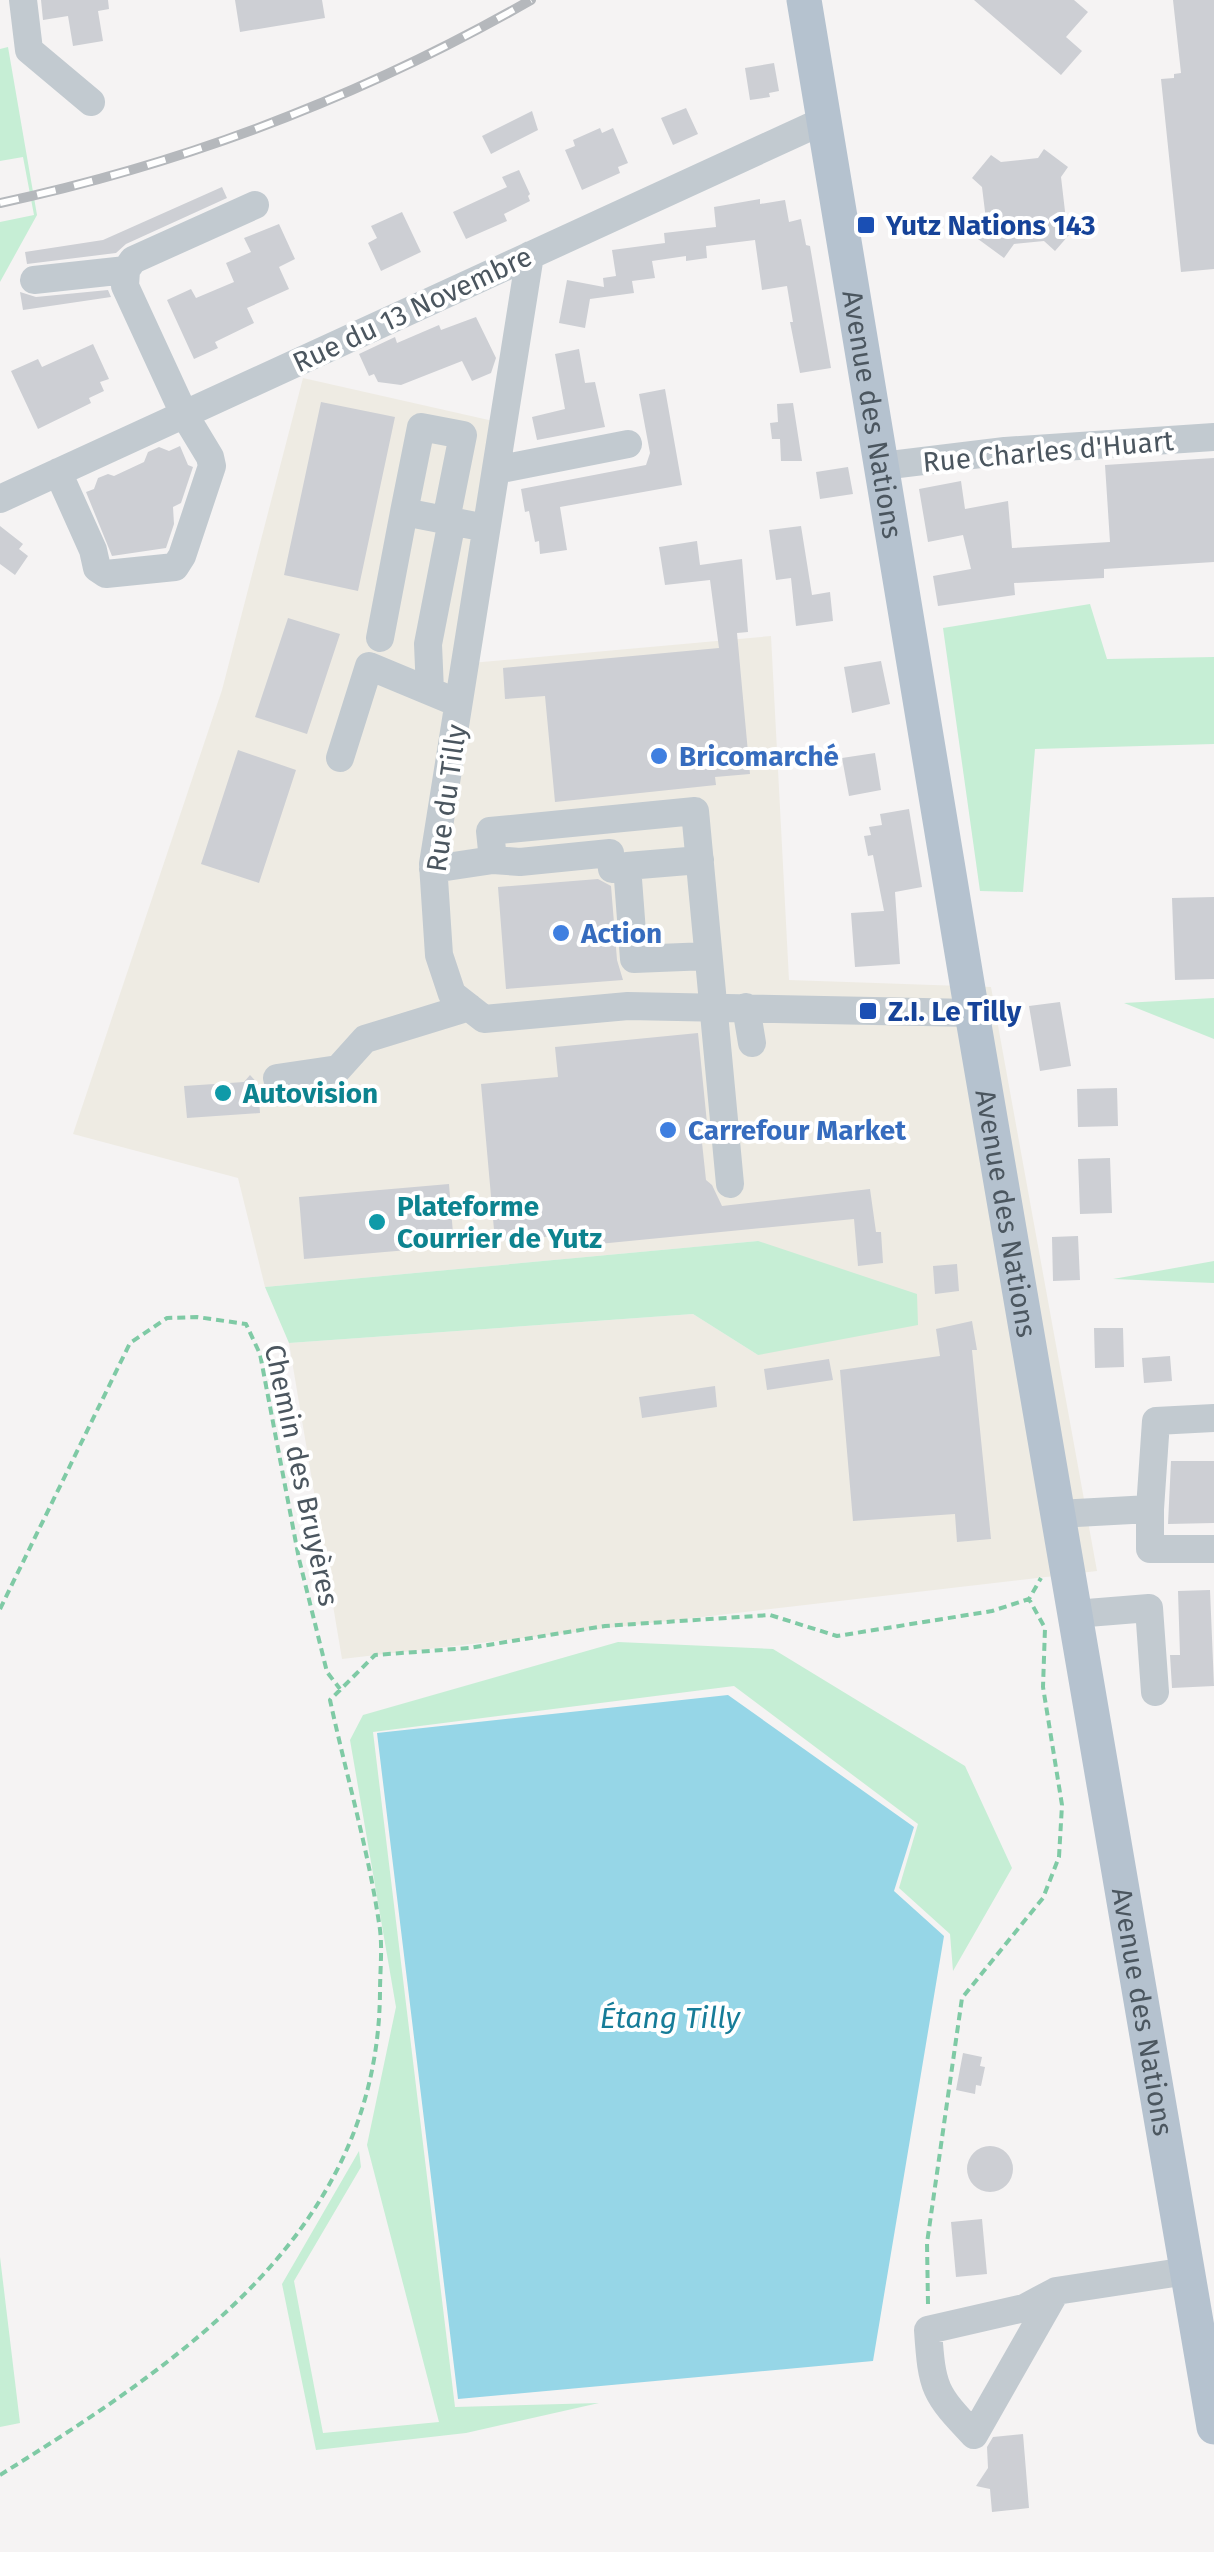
<svg xmlns="http://www.w3.org/2000/svg" width="1214" height="2552" viewBox="0 0 1214 2552" font-family="'Fira Sans',sans-serif">
<rect width="100%" height="100%" fill="#f5f3f3"/>
<path fill="#eeebe3" d="M 303,378 L 502,423 L 460,664 L 771,636 L 789,980 L 991,987 L 1097,1571 L 342,1659 L 289,1343 L 693,1314 L 758,1355 L 758,1241 L 265,1287 L 238,1178 L 73,1134 L 222,690 Z"/>
<path fill="#c6eed5" d="M 8,47 L 37,215 L 0,282 L 0,222 L 34,215 L 23,157 L 0,161 L 0,49 Z
M 1090,604 L 1107,659 L 1214,657 L 1214,744 L 1035,749 L 1023,892 L 980,891 L 943,628 Z
M 1214,998 L 1214,1039 L 1124,1003 Z
M 758,1241 L 917,1294 L 918,1325 L 758,1355 L 693,1314 L 289,1343 L 265,1287 Z
M 1214,1261 L 1214,1283 L 1113,1279 Z
M 618,1642 L 773,1649 L 965,1766 L 1012,1868 L 953,1971 L 950,1934 L 899,1888 L 918,1824 L 734,1686 L 373,1732 L 455,2407 L 599,2403 L 466,2433 L 316,2450 L 282,2284 L 359,2151 L 361,2167 L 294,2281 L 323,2433 L 439,2422 L 367,2145 L 396,2007 L 350,1740 L 363,1715 Z
M 0,2257 L 20,2423 L 0,2427 Z"/>
<path fill="#96d6e7" d="M 728,1695 L 914,1827 L 894,1891 L 944,1936 L 873,2361 L 458,2399 L 377,1733 Z"/>
<path fill="#cdcfd4" d="M 41,0 L 108,0 L 109,9 L 98,11 L 103,41 L 73,46 L 68,16 L 43,20 Z
M 235,0 L 322,0 L 325,18 L 240,32 Z
M 974,0 L 1074,0 L 1088,12 L 1066,37 L 1082,51 L 1061,75 Z
M 1173,0 L 1214,0 L 1214,269 L 1181,272 L 1161,79 L 1174,78 L 1174,74 L 1181,73 Z
M 774,63 L 779,91 L 769,93 L 770,97 L 750,100 L 745,68 Z
M 686,108 L 698,134 L 673,145 L 661,118 Z
M 532,111 L 538,130 L 491,154 L 482,136 Z
M 600,128 L 602,133 L 613,128 L 628,163 L 618,167 L 620,173 L 582,190 L 565,150 L 575,146 L 573,140 Z
M 1044,149 L 1068,167 L 1061,177 L 1066,220 L 1075,228 L 1055,251 L 1044,241 L 1014,244 L 1004,258 L 978,239 L 987,228 L 982,187 L 972,178 L 991,155 L 1001,162 L 1038,158 Z
M 519,170 L 530,194 L 528,196 L 530,201 L 504,214 L 507,221 L 466,239 L 453,212 L 507,187 L 502,177 Z
M 222,187 L 227,198 L 126,244 L 116,253 L 27,264 L 25,252 L 103,240 Z
M 760,199 L 760,204 L 785,200 L 789,222 L 801,219 L 806,245 L 810,246 L 831,368 L 800,373 L 790,322 L 793,322 L 787,286 L 762,290 L 755,240 L 706,246 L 707,258 L 686,261 L 686,256 L 652,261 L 655,278 L 632,281 L 634,293 L 590,299 L 585,328 L 559,323 L 567,280 L 604,287 L 603,278 L 616,276 L 612,250 L 665,243 L 664,233 L 716,227 L 714,207 Z
M 402,212 L 421,252 L 381,271 L 368,243 L 377,238 L 371,226 Z
M 279,224 L 295,259 L 279,267 L 289,289 L 247,308 L 254,323 L 215,342 L 218,348 L 194,359 L 167,300 L 191,289 L 196,298 L 234,282 L 226,263 L 251,252 L 244,238 Z
M 108,290 L 111,297 L 23,310 L 20,292 L 36,297 Z
M 476,317 L 496,358 L 491,373 L 472,381 L 462,361 L 401,385 L 378,382 L 374,374 L 369,376 L 359,354 L 395,337 L 397,343 L 439,325 L 441,330 Z
M 93,344 L 109,379 L 100,382 L 104,391 L 89,398 L 91,403 L 38,429 L 11,371 L 38,359 L 42,367 Z
M 579,349 L 585,383 L 595,382 L 605,427 L 537,440 L 532,417 L 565,409 L 555,354 Z
M 665,389 L 682,485 L 560,507 L 567,550 L 540,554 L 539,541 L 535,542 L 529,511 L 525,512 L 521,489 L 646,465 L 650,453 L 639,394 Z
M 321,402 L 395,417 L 358,591 L 284,575 Z
M 793,403 L 802,461 L 781,461 L 780,439 L 772,439 L 770,423 L 778,422 L 777,404 Z
M 180,446 L 188,465 L 193,467 L 181,503 L 173,507 L 174,524 L 166,548 L 112,556 L 86,492 L 94,489 L 98,478 L 108,474 L 114,476 L 144,462 L 148,452 L 159,447 L 169,451 Z
M 1214,458 L 1214,562 L 1104,569 L 1104,578 L 1014,583 L 1015,595 L 938,606 L 933,576 L 971,569 L 963,535 L 928,542 L 919,489 L 961,481 L 965,509 L 1008,501 L 1012,548 L 1110,542 L 1105,465 Z
M 848,467 L 853,494 L 820,499 L 816,472 Z
M 0,526 L 23,544 L 19,549 L 28,556 L 15,575 L 0,564 Z
M 801,526 L 812,595 L 830,592 L 833,621 L 796,626 L 791,578 L 776,580 L 769,530 Z
M 697,541 L 700,565 L 742,559 L 748,632 L 737,633 L 750,774 L 715,777 L 716,785 L 555,802 L 545,696 L 505,699 L 503,668 L 719,648 L 710,580 L 665,585 L 659,547 Z
M 288,618 L 340,634 L 307,734 L 255,717 Z
M 881,661 L 890,704 L 852,713 L 844,667 Z
M 238,750 L 296,770 L 259,883 L 201,864 Z
M 875,753 L 881,790 L 849,796 L 842,758 Z
M 909,809 L 922,887 L 895,892 L 900,964 L 855,967 L 851,913 L 884,911 L 873,855 L 868,856 L 864,836 L 871,835 L 869,827 L 882,825 L 880,814 Z
M 598,879 L 611,886 L 617,960 L 623,980 L 506,989 L 498,887 Z
M 1214,897 L 1214,979 L 1175,980 L 1172,898 Z
M 1060,1002 L 1071,1066 L 1040,1071 L 1029,1006 Z
M 698,1033 L 707,1123 L 700,1124 L 706,1180 L 712,1185 L 722,1206 L 870,1189 L 876,1232 L 881,1232 L 883,1263 L 858,1266 L 854,1219 L 558,1248 L 556,1236 L 495,1241 L 481,1084 L 558,1077 L 555,1047 Z
M 250,1075 L 264,1090 L 259,1098 L 260,1113 L 187,1118 L 184,1086 L 244,1082 Z
M 1117,1088 L 1118,1126 L 1078,1127 L 1077,1089 Z
M 1110,1158 L 1112,1213 L 1080,1214 L 1078,1159 Z
M 449,1184 L 454,1246 L 304,1259 L 299,1197 Z
M 1078,1236 L 1080,1280 L 1053,1281 L 1052,1237 Z
M 957,1264 L 959,1291 L 935,1294 L 933,1266 Z
M 972,1321 L 977,1350 L 972,1350 L 991,1539 L 957,1542 L 955,1514 L 853,1521 L 840,1370 L 940,1356 L 936,1329 Z
M 1094,1328 L 1123,1328 L 1124,1367 L 1095,1368 Z
M 1170,1356 L 1172,1381 L 1144,1383 L 1142,1358 Z
M 829,1359 L 833,1380 L 767,1390 L 764,1369 Z
M 715,1386 L 717,1407 L 642,1418 L 639,1397 Z
M 1171,1461 L 1214,1461 L 1214,1523 L 1168,1524 Z
M 1210,1590 L 1214,1686 L 1172,1688 L 1170,1655 L 1180,1655 L 1178,1591 Z
M 963,2053 L 982,2057 L 980,2066 L 985,2067 L 981,2086 L 976,2085 L 975,2094 L 956,2090 Z
M967 2169a23 23 0 1 1 46 0a23 23 0 1 1-46 0Z
M 982,2219 L 987,2274 L 956,2277 L 951,2222 Z
M 1023,2434 L 1029,2508 L 992,2512 L 990,2489 L 976,2486 L 988,2468 L 987,2447 L 993,2437 Z"/>
<g fill="none" stroke-linecap="round" stroke-linejoin="round">
<path stroke="#7fcaa5" stroke-width="4" stroke-dasharray="8 5" stroke-linecap="butt" d="M 0,1609 L 130,1343 L 167,1318 L 197,1317 L 246,1324 L 260,1354 L 299,1559 L 327,1672 L 340,1689
M 928,2304 L 927,2243 L 962,1998 L 1043,1898 L 1059,1857 L 1062,1805 L 1043,1687 L 1045,1628 L 1029,1599
M 0,2475 C 183,2361 378,2231 380,1992 C 380,1969 383,1945 379,1923 C 368,1849 346,1774 330,1700 L 375,1655 L 469,1648 L 605,1626 L 770,1615 L 837,1636 L 992,1611 L 1029,1599 L 1041,1578"/>
<path stroke="#c2cad0" stroke-width="28" d="M 23,0 L 29,50 L 91,102
M 530,255 L 433,864 L 439,955 L 452,994 L 484,1019 L 628,1006 L 972,1013
M 34,280 L 126,270
M 882,466 L 1005,451 L 1214,437
M 496,470 L 628,444
M 58,472 L 93,550 L 97,568 L 106,574 L 175,567 L 182,556 L 212,466 L 210,457 L 184,414 L 125,286 L 126,270 L 133,260 L 255,205
M 0,499 L 825,120
M 404,512 L 421,427 L 463,435 L 446,520
M 380,638 L 404,512 L 486,528
M 430,691 L 428,644 L 452,521
M 340,758 L 369,666 L 458,703
M 493,860 L 520,862 L 610,853 L 612,869 L 627,866 L 634,959 L 708,956
M 627,866 L 700,860
M 433,869 L 493,860 L 490,831 L 695,811 L 730,1184
M 746,1007 L 752,1043
M 277,1078 L 338,1069 L 365,1039 L 469,1007
M 1150,1509 L 1156,1421 L 1214,1418
M 1058,1514 L 1150,1509 L 1150,1549 L 1214,1549
M 1075,1614 L 1149,1608 L 1155,1692
M 1056,2291 L 974,2435 C 934,2393 932,2389 928,2330 L 1024,2308 L 1056,2291 L 1187,2271"/>
<path stroke="#b5c2cf" stroke-width="35" id="s1" d="M 804,0 L 972,1013 L 1214,2427"/>
<g stroke="#b5b8bc" stroke-width="10">
<path id="rail" d="M 0,203 C 187,163 365,95 531,0"/>
</g>
<use href="#rail" stroke="#fff" stroke-width="6" stroke-dasharray="19" stroke-linecap="butt"/>
</g>
<g fill="#1a4fb4" stroke="#fff" stroke-width="4">
<rect x="856" y="215" width="20" height="20" rx="5"/>
<rect x="858" y="1001" width="20" height="20" rx="5"/>
</g>
<g fill="#3f7fe0" stroke="#fff" stroke-width="4">
<circle cx="659" cy="756" r="10"/>
<circle cx="561" cy="933" r="10"/>
<circle cx="668" cy="1130" r="10"/>
</g>
<g fill="#0f9aa8" stroke="#fff" stroke-width="4">
<circle cx="223" cy="1093" r="10"/>
<circle cx="377" cy="1222" r="10"/>
</g>
<g text-anchor="middle" stroke-width="8" stroke-linejoin="round" paint-order="stroke">
<g font-size="28" font-weight="bold" fill="#164399" stroke="#fff" text-anchor="start">
<text x="886" y="235">Yutz Nations 143</text>
<text x="888" y="1021">Z.I. Le Tilly</text>
</g>
<g font-size="28" fill="#4b565f" stroke="#fff">
<text transform="translate(412 309) rotate(-25)" y="10">Rue du 13 Novembre</text>
<text dy="10" stroke="none"><textPath href="#s1" startOffset="420">Avenue des Nations</textPath></text>
<text transform="translate(1048 451) rotate(-5)" y="10">Rue Charles d'Huart</text>
<text transform="translate(446 798) rotate(-82)" y="10">Rue du Tilly</text>
<text dy="10" stroke="none"><textPath href="#s1" startOffset="1230">Avenue des Nations</textPath></text>
<text transform="translate(302 1475) rotate(78)" y="10">Chemin des Bruyères</text>
<text dy="10" stroke="none"><textPath href="#s1" startOffset="2040">Avenue des Nations</textPath></text>
</g>
<g font-size="28" font-weight="bold" fill="#366cbe" stroke="#fff" text-anchor="start">
<text x="679" y="766">Bricomarché</text>
<text x="581" y="943">Action</text>
<text x="688" y="1140">Carrefour Market</text>
</g>
<g font-size="28" font-weight="bold" fill="#0d838f" stroke="#fff" text-anchor="start">
<text x="243" y="1103">Autovision</text>
<text x="397" y="1216">Plateforme<tspan x="397" dy="32">Courrier de Yutz</tspan></text>
</g>
<g font-size="30" font-style="italic" fill="#167c98" stroke="#fff">
<text x="670" y="2028">Étang Tilly</text>
</g>
</g>
</svg>
